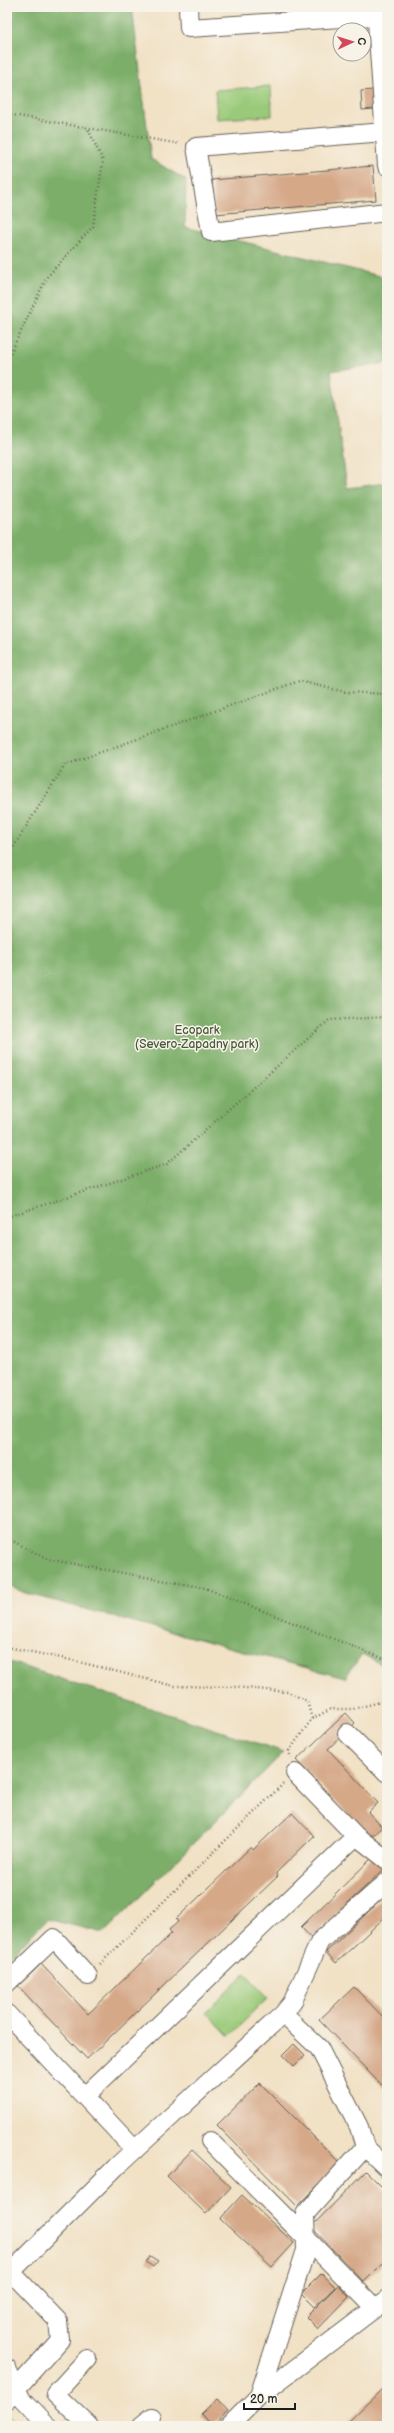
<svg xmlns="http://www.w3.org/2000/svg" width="394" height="2433" viewBox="0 0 394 2433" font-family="'Balsamiq Sans',sans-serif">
<rect width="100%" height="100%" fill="#f7f3e8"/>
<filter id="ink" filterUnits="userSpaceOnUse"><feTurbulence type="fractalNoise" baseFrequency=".025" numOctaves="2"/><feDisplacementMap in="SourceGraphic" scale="8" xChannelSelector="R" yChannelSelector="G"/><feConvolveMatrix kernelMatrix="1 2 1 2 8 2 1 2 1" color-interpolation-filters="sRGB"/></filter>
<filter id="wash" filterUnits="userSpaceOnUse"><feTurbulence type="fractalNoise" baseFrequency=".012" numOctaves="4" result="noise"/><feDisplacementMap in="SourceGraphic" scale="16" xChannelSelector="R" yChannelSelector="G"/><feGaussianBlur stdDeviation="0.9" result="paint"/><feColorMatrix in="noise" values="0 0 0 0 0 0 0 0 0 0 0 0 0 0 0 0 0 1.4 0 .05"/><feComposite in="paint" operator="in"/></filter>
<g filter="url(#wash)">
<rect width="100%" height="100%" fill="#f1e1c5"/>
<path fill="#9aca79" stroke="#5b734a" d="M 271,86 L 272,116 L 217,119 L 215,90 Z
M 245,1974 L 268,1998 L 229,2036 L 206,2012 Z"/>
<path fill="#7bae69" stroke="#4c6542" d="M 7,7 L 132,7 L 151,159 L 186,180 L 185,227 L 387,278 L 387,363 L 331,371 L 347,488 L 387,483 L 387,1667 L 362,1654 L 345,1678 L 25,1593 L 7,1585 Z
M 7,1661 L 284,1752 L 104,1933 L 47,1919 L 7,1960 Z"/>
<g id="blocks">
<path fill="#d5a888" d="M 373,90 L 374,109 L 362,110 L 361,91 Z
M 373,166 L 376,200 L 215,214 L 212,180 Z
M 346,1713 L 355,1723 L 328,1749 L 378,1803 L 368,1812 L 382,1827 L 370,1838 L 296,1760 Z
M 292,1813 L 314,1836 L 276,1873 L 278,1876 L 87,2059 L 18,1986 L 41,1964 L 88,2014 L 172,1933 L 169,1930 L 178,1922 L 176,1919 L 251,1847 L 253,1850 Z
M 373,1857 L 384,1869 L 311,1938 L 301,1927 Z
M 387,1894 L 387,1915 L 336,1963 L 326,1952 Z
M 354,1987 L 387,2021 L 387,2091 L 319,2020 Z
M 294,2044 L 305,2055 L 294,2066 L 283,2055 Z
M 260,2083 L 340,2163 L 297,2206 L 217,2125 Z
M 192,2150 L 231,2187 L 206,2214 L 167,2176 Z
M 366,2171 L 387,2192 L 387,2259 L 364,2282 L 311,2227 Z
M 242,2195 L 294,2243 L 272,2267 L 220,2219 Z
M 150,2256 L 158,2261 L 153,2267 L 146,2262 Z
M 322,2273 L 335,2287 L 314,2307 L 301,2294 Z
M 338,2285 L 349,2297 L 318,2329 L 306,2317 Z
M 387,2384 L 387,2426 L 344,2426 Z
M 217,2399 L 228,2411 L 211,2426 L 201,2414 Z"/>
</g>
</g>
<g filter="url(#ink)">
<use href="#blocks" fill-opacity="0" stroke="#676157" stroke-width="1"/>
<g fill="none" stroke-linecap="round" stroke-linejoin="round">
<g stroke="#676157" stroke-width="20">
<path id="minor" d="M 188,7 L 189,28 L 387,15
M 376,7 L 387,166
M 385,132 L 196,147 L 211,232 L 387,212
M 347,1733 L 387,1773
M 356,1836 L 387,1860
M 7,1983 L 54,1938 L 88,1976
M 7,2014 L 135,2150
M 85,2096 L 356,1836 L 295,1773
M 210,2141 L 375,2308
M 365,2147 L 387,2168
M 87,2359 L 55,2394 L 89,2426
M 7,2368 L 15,2391 L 48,2426
M 259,2396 L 387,2299
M 7,2399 L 60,2340 L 58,2321 L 11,2272 L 116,2167 L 283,2014 L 292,2003 L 320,1941 L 387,1882
M 141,2426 L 152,2417
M 229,2426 L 259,2396 L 306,2250 L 305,2214 L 365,2147 L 359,2127 L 319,2048 L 283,2014"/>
</g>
<path stroke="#676157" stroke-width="2.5" stroke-dasharray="1 3" stroke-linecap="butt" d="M 7,114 L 180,144
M 7,360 L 47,277 L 93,226 L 103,161 L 88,129
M 7,857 L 65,765 L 299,681 L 345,692 L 387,694
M 7,1217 L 167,1164 L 329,1020 L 387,1017
M 7,1538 L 47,1559 L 205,1588 L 387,1660
M 7,1647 L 71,1660 L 174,1686 L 235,1687 L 288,1692 L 307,1701 L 312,1719 L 289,1751 L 291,1758
M 312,1719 L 331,1709 L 353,1709 L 384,1701 L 387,1697
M 100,1964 L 283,1784
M 9,2416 L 18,2426"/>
<use href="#minor" stroke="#fff" stroke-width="18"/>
</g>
</g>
<g text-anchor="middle" stroke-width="3" stroke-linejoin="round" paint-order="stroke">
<g font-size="12" fill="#48593d" stroke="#f7f3e8">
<text x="197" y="1034">Ecopark<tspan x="197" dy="14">(Severo-Zapadny park)</tspan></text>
</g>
</g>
<rect width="394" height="2433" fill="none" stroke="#f7f3e8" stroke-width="24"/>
<g transform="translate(352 42) rotate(86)"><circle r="19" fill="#f7f3e8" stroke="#9f9d96"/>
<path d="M0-3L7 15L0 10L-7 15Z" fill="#d1495b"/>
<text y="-6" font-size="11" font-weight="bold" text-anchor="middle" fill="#1c1c1c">С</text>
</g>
<path d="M244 2403v6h51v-6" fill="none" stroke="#1c1c1c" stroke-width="2"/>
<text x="250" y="2403" font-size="12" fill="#1c1c1c" stroke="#f7f3e8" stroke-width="3" paint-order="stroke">20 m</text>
</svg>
